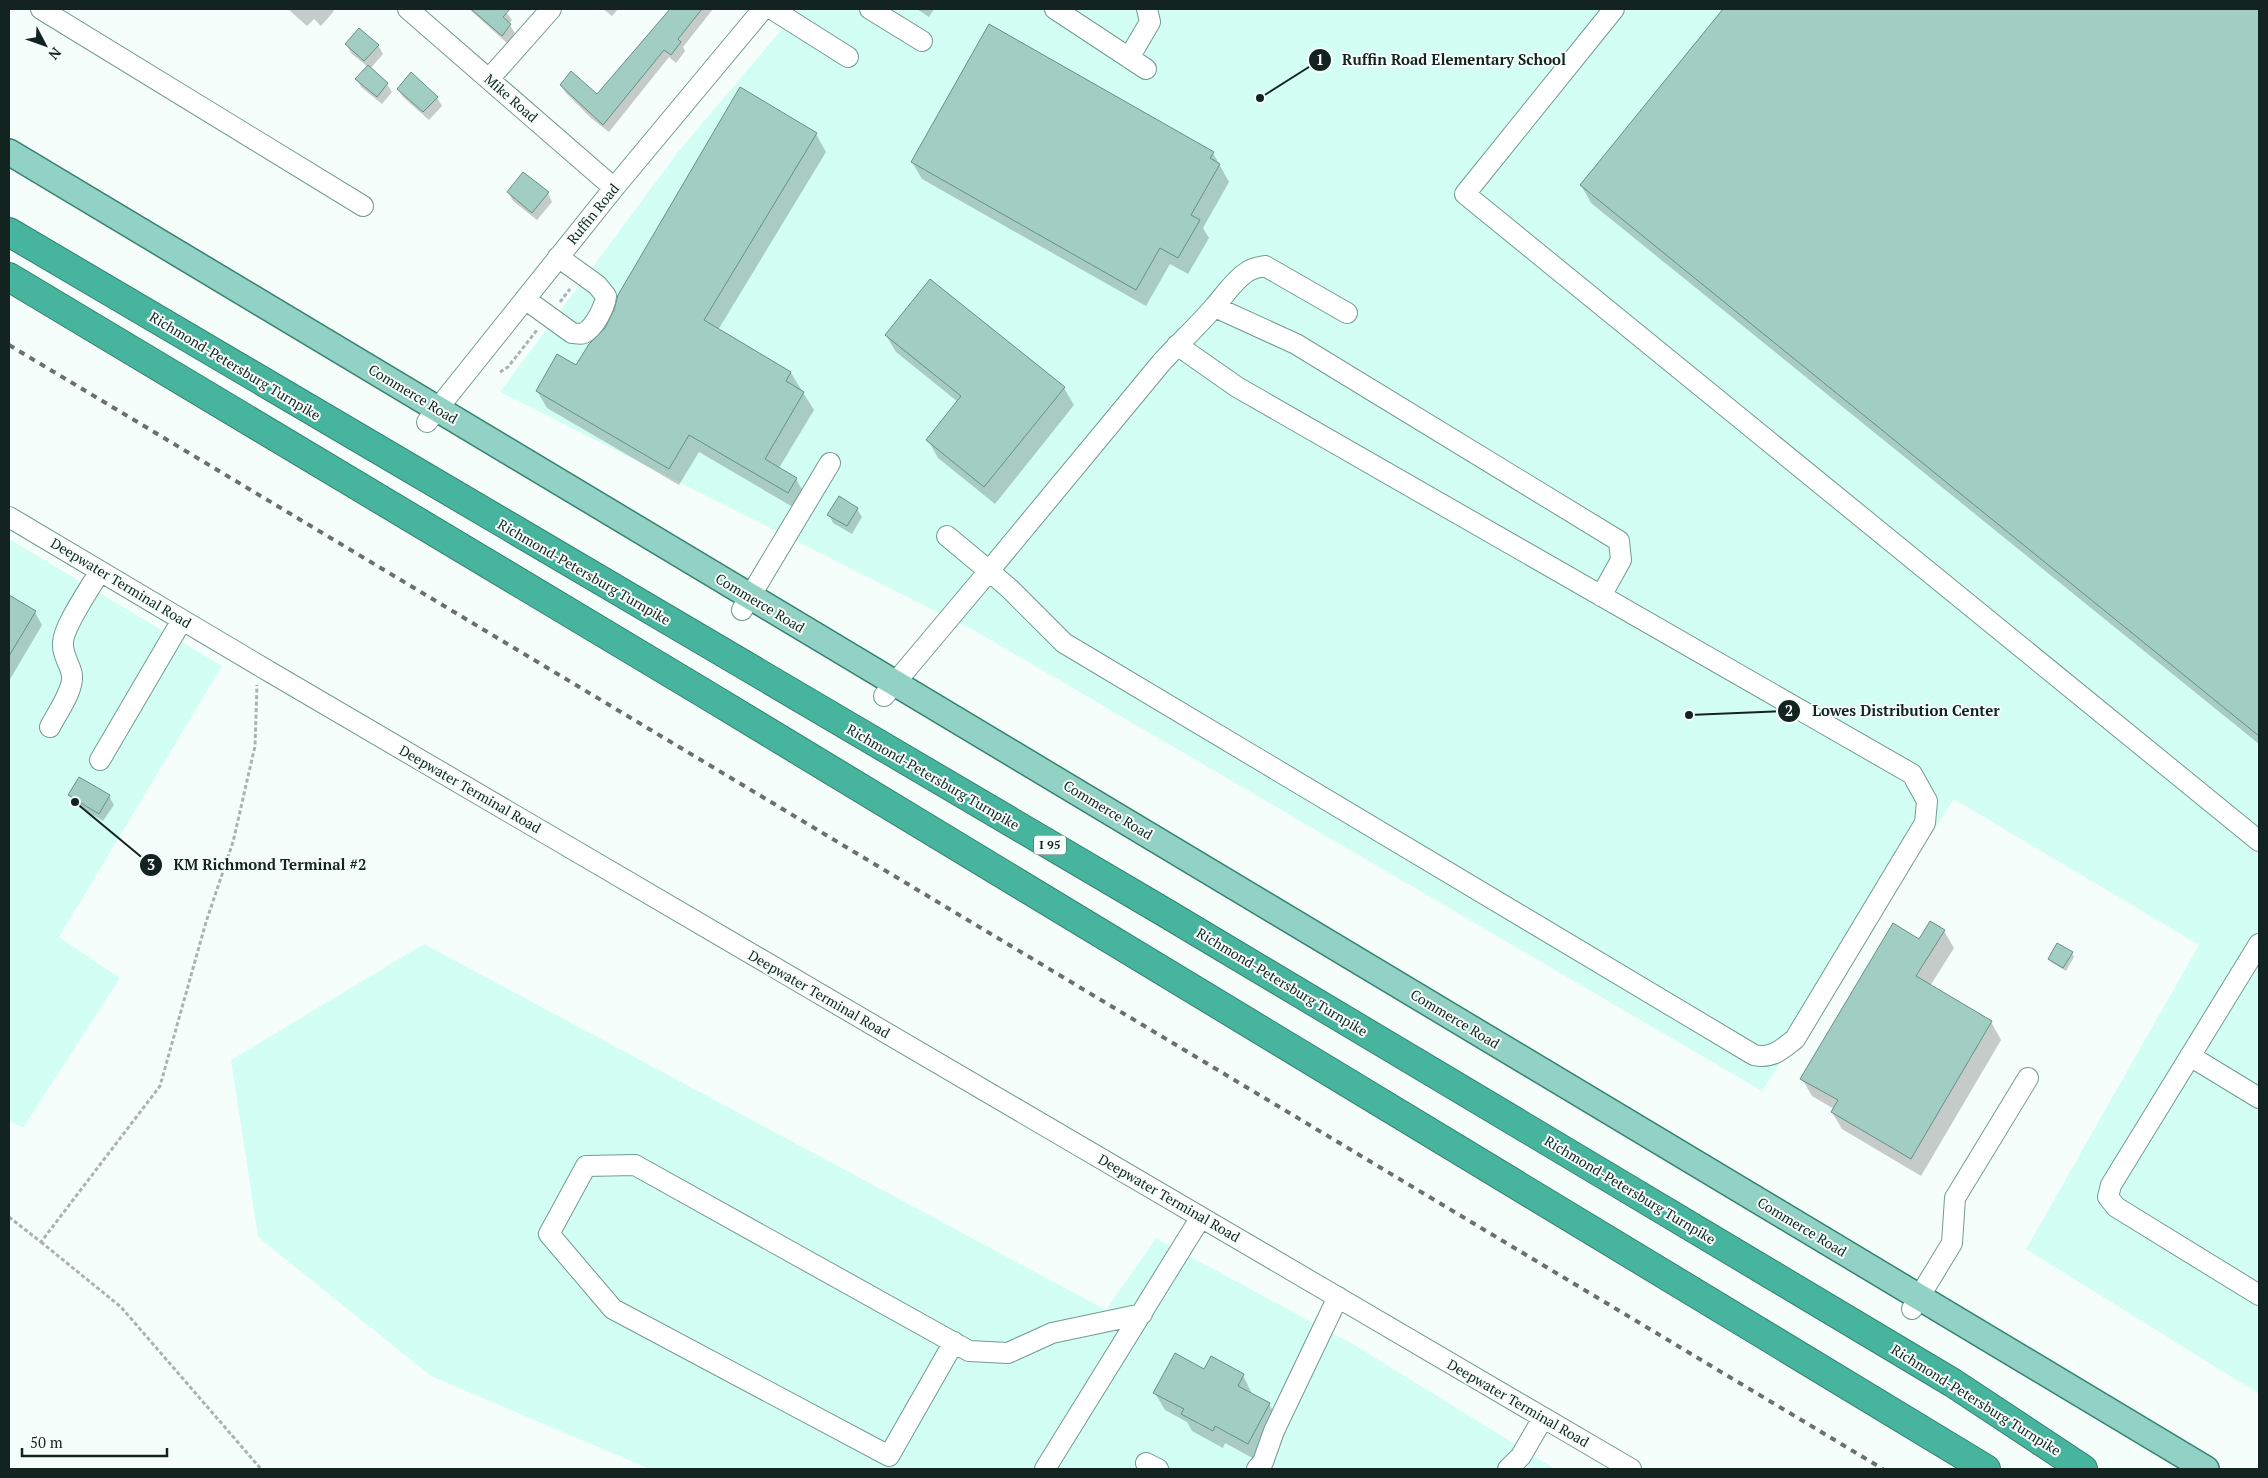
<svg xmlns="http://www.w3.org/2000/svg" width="2268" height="1478" viewBox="0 0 2268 1478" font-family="'PT Serif',serif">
<rect width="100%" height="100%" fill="#f5fefb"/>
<path fill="#d3fef3" d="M 799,9 L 2259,9 L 2259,1394 L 2026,1249 L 2199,945 L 1954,799 L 1762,1091 L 977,632 L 500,392 L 678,152 Z
M 9,539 L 222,666 L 59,937 L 120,978 L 23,1128 L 9,1120 Z
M 424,944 L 1106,1310 L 1156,1238 L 1356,1346 L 1555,1469 L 650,1469 L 431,1376 L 258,1237 L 231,1060 Z"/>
<path fill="#0003" d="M 288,9 L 332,9 L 334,11 L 321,26 L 314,19 L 307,26 Z
M 469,9 L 504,9 L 512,20 L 509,24 L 515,33 L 507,43 Z
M 603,9 L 618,9 L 612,16 Z
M 671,9 L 713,9 L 683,47 L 685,51 L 676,63 L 669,57 L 609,132 L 591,118 L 566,93 L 561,85 L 597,96 Z
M 917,9 L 934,9 L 929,17 Z
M 1724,9 L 2259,9 L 2259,744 L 1591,203 L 1581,185 Z
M 347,45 L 378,45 L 383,54 L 370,69 L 387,84 L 392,92 L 382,104 L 361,87 L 357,79 L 368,67 L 351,53 Z
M 398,89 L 437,98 L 442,106 L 429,120 L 403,97 Z
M 740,89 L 816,134 L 826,152 L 718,330 L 791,373 L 814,410 L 779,468 L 796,479 L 806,496 L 798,510 L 699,452 L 679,485 L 547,408 L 537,391 L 577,367 L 606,329 Z
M 1213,153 L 1229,182 L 1203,228 L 1209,238 L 1188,274 L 1170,264 L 1146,306 L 922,179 L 912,162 Z
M 508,192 L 548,193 L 552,202 L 537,220 L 513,201 Z
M 886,335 L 1064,388 L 1074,405 L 995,504 L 938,458 L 928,440 L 958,402 L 896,352 Z
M 857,509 L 862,517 L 852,534 L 833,523 L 829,515 Z
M 9,596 L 35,612 L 42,625 L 9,681 Z
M 70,795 L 109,796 L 114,805 L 103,821 L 74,804 Z
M 1944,931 L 1954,948 L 1930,986 L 1991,1022 L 2001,1040 L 1921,1176 L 1842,1129 L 1832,1112 L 1834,1109 L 1812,1096 L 1802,1079 L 1919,941 Z
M 2072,953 L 2074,957 L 2066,971 L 2051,962 L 2049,959 Z
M 1204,1371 L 1243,1375 L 1252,1394 L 1269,1404 L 1279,1421 L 1258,1461 L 1225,1443 L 1223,1448 L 1192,1431 L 1187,1422 L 1165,1410 L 1155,1393 Z"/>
<path fill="#a2cdc2" stroke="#679086" d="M 471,9 L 510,9 L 503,17 L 511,24 L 502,36 Z
M 670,9 L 702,9 L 678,39 L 681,42 L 671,55 L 664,50 L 603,125 L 560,85 L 571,71 L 597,94 Z
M 1723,9 L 2259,9 L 2259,736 L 1580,185 Z
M 989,24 L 1214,152 L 1210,158 L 1220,164 L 1191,215 L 1200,220 L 1178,258 L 1160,248 L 1136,290 L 911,162 Z
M 359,28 L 379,45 L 364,61 L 345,44 Z
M 368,65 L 388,83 L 377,97 L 355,79 Z
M 411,72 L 438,97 L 423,112 L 397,89 Z
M 740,87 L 817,133 L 704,320 L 791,372 L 786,381 L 804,392 L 765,459 L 797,478 L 788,493 L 689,435 L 669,469 L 536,391 L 557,354 L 576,365 L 589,344 L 605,328 L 614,310 L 618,295 Z
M 523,172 L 549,192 L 532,213 L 507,192 Z
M 930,279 L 1065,387 L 984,487 L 926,440 L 961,396 L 885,335 Z
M 839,496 L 858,508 L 847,526 L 827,515 Z
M 9,595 L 36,611 L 9,656 Z
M 79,777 L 110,795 L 99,814 L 68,795 Z
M 1930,921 L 1945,930 L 1916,976 L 1992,1021 L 1911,1159 L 1831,1112 L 1838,1100 L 1800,1079 L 1893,923 L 1919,939 Z
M 2057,943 L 2073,952 L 2063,968 L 2048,959 Z
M 1175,1353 L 1204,1369 L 1211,1356 L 1244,1374 L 1238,1386 L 1270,1403 L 1248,1444 L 1215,1426 L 1213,1431 L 1181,1414 L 1184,1409 L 1153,1393 Z"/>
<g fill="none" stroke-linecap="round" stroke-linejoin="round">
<g stroke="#729b91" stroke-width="22">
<path id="minor" d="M 41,9 L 363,206
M 408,9 L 614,188
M 772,9 L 848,57
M 870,9 L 922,41
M 1055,9 L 1146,69
M 1614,9 L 1465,194 L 2259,841
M 1129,58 L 1150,22 L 1147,9
M 489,79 L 551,9
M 525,299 L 572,333 C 577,333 580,335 584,333 C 594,328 605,307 606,296 L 597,285 L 558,257
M 1215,307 L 1296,344 L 1619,541 L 1621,560 L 1601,596
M 1177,345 L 1237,387 L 1912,774 L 1927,801 L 1925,823 L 1795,1039 C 1781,1050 1772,1059 1754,1055 L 1064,643 L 1010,589 L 989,571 L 1161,363 C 1178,344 1198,326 1215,306 C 1225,295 1234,280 1247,272 C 1252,268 1260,267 1265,266 L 1347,313
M 427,422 L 614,188 L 763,9
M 9,517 L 270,672 L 1631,1469
M 742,610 L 830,463
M 884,696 L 989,571 L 947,536
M 50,727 C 57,713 77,686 71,671 C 68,661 62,653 63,642 C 64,625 91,587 100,571
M 100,760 L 182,620
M 2259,944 L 2111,1185 L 2108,1197 L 2116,1207 L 2259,1295
M 2190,1056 L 2259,1098
M 1912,1309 L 1952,1243 L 1955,1198 L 2028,1078
M 954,1342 L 889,1456 L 613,1309 L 549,1234 L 586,1166 L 635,1165 L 969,1351 L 1008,1353 L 1052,1333 L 1142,1314
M 1146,1463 L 1158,1469
M 1045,1469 L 1201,1217
M 1257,1469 L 1263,1462 L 1274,1431 L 1338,1297
M 1508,1469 L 1521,1456 L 1543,1418"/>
</g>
<g stroke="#358272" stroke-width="28">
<path id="major" d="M 9,152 L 2206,1469"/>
</g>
<g stroke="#358272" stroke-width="30">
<path id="highway" d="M 9,232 L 1159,909 L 1953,1383 L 2083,1469
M 9,277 L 707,695 L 1986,1469"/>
</g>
<path stroke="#a8b4b0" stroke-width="3" stroke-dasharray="4 2.5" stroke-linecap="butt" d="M 560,302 L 570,289
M 500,372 L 508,367 L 537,330
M 9,1217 L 41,1242 L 160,1086 L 206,922 L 233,842 L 255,746 L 257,685
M 41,1242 L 121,1307 L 261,1469"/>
<use href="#minor" stroke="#fff" stroke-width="20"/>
<use href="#major" stroke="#91d2c5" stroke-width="25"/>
<use href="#highway" stroke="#47b49e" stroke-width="28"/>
<path stroke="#65736f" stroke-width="4" stroke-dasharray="6 6" stroke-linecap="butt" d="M 9,345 L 1883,1469"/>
</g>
<g text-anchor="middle" stroke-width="4" stroke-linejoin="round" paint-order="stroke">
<rect fill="#f5fefb" stroke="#576562" stroke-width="1" x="1034" y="835.5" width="32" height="19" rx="4"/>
<g font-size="12" font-weight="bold" fill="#132420">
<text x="1050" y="849">I 95</text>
</g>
<g font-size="14" fill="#132420" stroke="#f5fefb">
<text transform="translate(511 98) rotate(41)" y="5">Mike Road</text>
<text transform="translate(593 214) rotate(-51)" y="5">Ruffin Road</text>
<text transform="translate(235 366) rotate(31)" y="5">Richmond-Petersburg Turnpike</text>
<text transform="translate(413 394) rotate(31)" y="5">Commerce Road</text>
<text transform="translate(584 572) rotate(30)" y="5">Richmond-Petersburg Turnpike</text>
<text transform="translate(121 583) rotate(31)" y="5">Deepwater Terminal Road</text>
<text transform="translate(760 603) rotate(31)" y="5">Commerce Road</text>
<text transform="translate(933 777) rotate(30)" y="5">Richmond-Petersburg Turnpike</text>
<text transform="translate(470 789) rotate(30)" y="5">Deepwater Terminal Road</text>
<text transform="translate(1108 810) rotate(31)" y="5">Commerce Road</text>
<text transform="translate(1282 982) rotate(31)" y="5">Richmond-Petersburg Turnpike</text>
<text transform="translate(819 994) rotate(30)" y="5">Deepwater Terminal Road</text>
<text transform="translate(1455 1019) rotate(31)" y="5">Commerce Road</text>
<text transform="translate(1630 1190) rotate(31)" y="5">Richmond-Petersburg Turnpike</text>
<text transform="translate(1169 1198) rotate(30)" y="5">Deepwater Terminal Road</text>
<text transform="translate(1802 1227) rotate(31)" y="5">Commerce Road</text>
<text transform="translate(1976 1400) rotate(32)" y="5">Richmond-Petersburg Turnpike</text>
<text transform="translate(1518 1403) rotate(30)" y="5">Deepwater Terminal Road</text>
</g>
</g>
<path fill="none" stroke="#132420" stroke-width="2" d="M1260 98L1320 60M1689 715L1789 711M75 802L151 865"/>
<g fill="#132420" stroke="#f5fefb" stroke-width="2">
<circle cx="1260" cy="98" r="5"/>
<circle cx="1689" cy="715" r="5"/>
<circle cx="75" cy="802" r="5"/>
<circle cx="1320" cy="60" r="12"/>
<circle cx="1789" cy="711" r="12"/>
<circle cx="151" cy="865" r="12"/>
</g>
<g font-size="15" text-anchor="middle" font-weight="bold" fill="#fff">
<text x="1320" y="65">1</text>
<text x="1789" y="716">2</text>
<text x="151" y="870">3</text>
</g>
<g font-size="15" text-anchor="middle" font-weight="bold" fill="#132420" stroke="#f5fefb" stroke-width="4" stroke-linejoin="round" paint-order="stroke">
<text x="1454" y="65">Ruffin Road Elementary School</text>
<text x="1906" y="716">Lowes Distribution Center</text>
<text x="270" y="870">KM Richmond Terminal #2</text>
</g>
<rect width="2268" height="1478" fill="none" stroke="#132420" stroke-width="20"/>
<g transform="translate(45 45) rotate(131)" stroke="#f5fefb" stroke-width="4" paint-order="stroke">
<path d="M0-4L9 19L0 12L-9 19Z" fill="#132420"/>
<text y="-8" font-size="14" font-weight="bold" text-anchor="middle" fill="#132420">N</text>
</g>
<path d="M22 1448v8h145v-8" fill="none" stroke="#132420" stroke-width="2.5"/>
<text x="30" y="1448" font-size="15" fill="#132420" stroke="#f5fefb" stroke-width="4" paint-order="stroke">50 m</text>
</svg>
